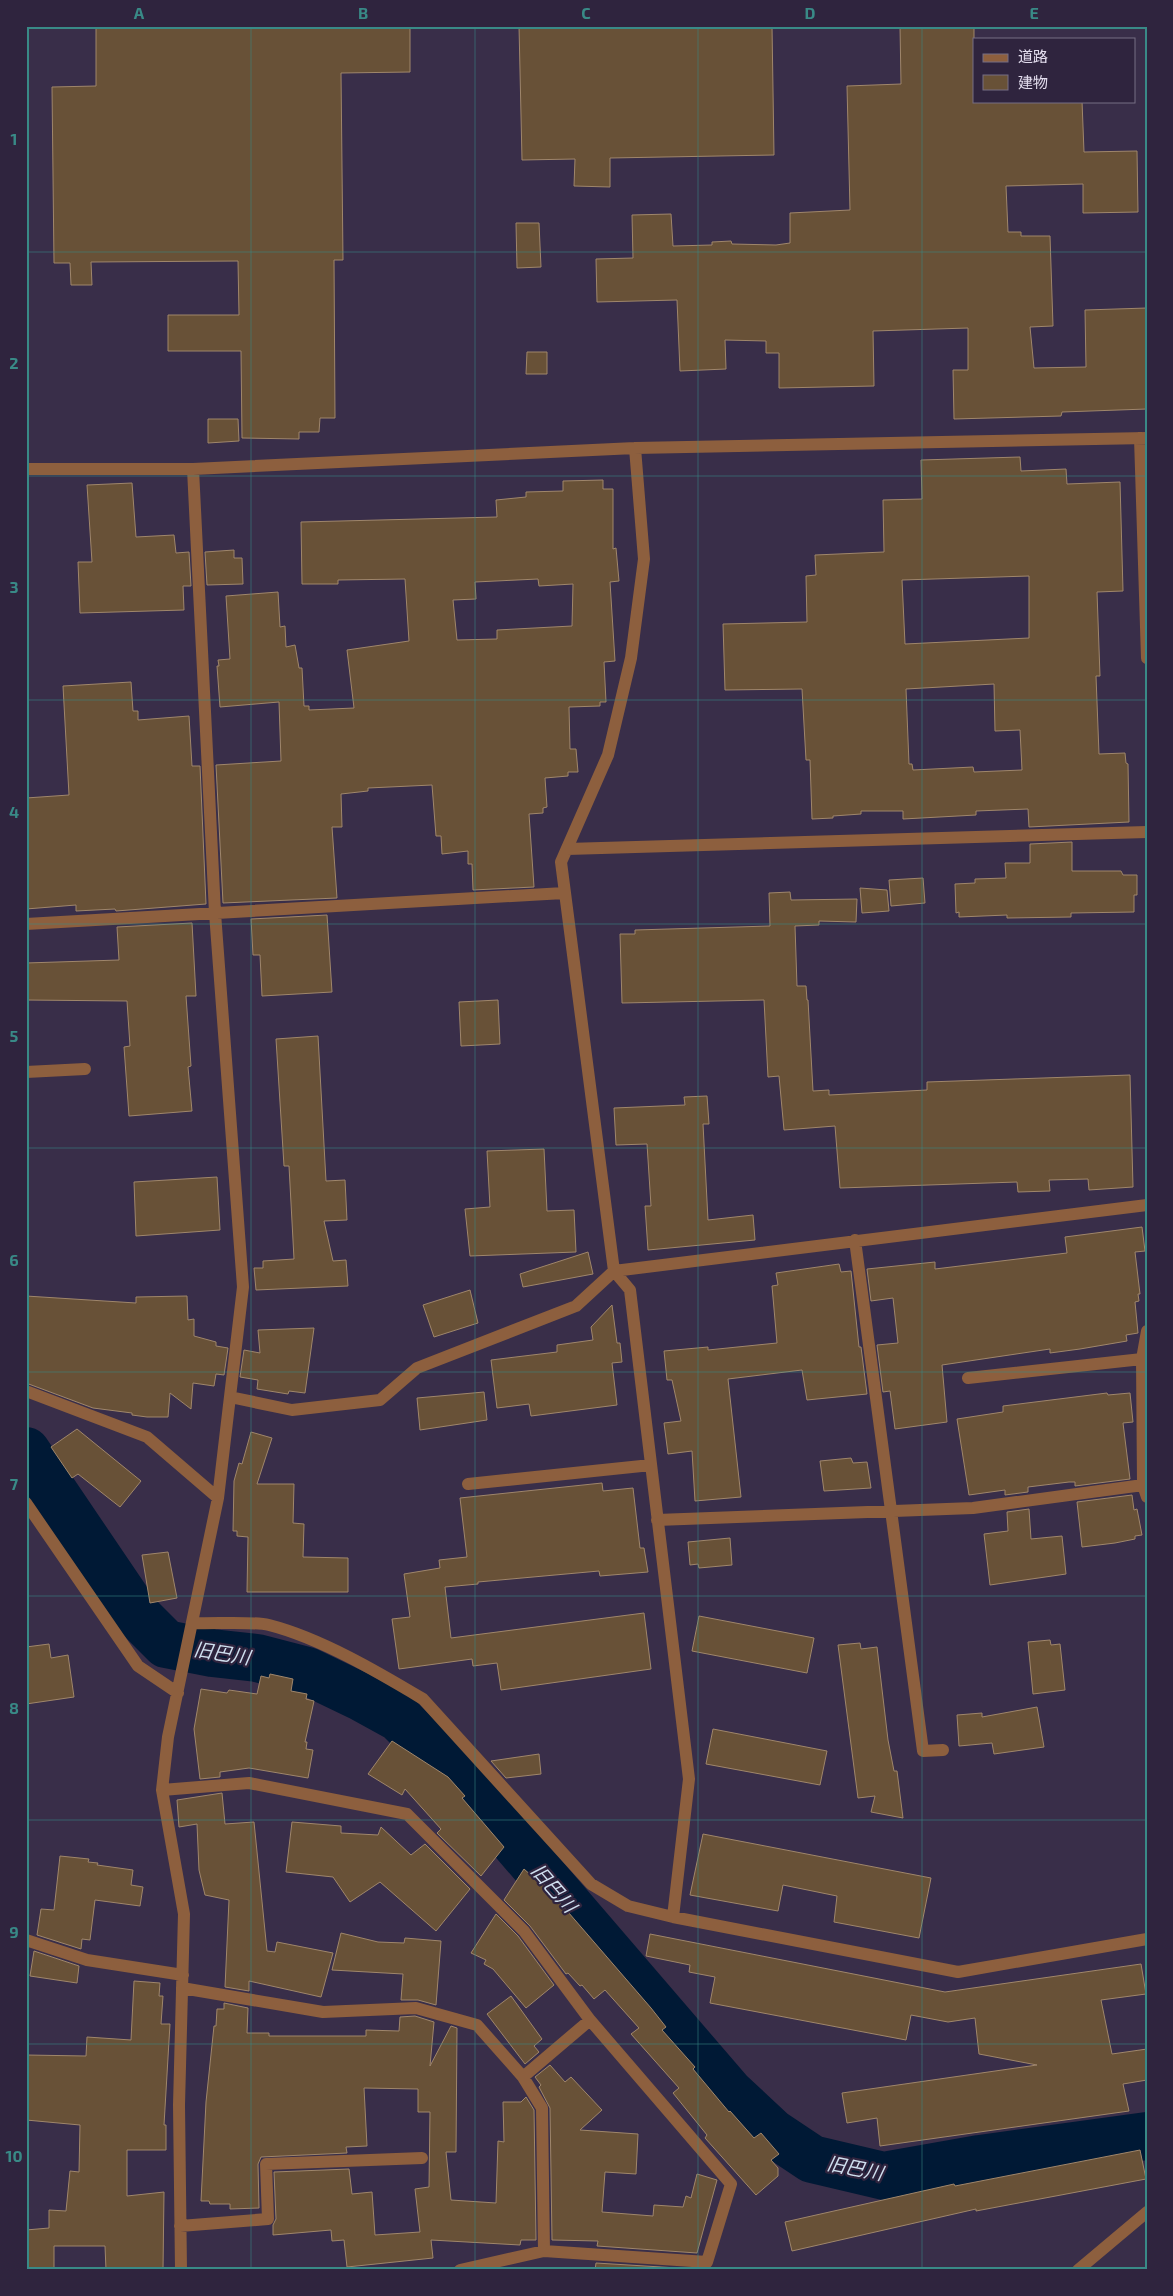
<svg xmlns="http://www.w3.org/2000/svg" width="1173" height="2296" viewBox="0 0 1173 2296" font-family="'Exo 2','Noto Sans JP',sans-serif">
<rect width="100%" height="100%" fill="#392e49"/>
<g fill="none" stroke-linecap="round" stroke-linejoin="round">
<path stroke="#001935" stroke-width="48" d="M 26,1451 L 137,1615 L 166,1644 L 212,1653 L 257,1658 L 307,1671 L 359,1696 L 399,1718 L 461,1780 L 729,2092 L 773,2133 L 812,2159 L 884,2176 L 980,2159 L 1147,2136"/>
</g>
<path fill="#685137" stroke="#9f866b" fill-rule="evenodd" d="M 96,26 L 410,26 L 410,72 L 341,73 L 343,260 L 334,260 L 335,418 L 320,418 L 319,432 L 299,432 L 299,439 L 242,438 L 241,351 L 168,351 L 168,315 L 239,315 L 238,261 L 91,262 L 92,285 L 71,285 L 70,263 L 54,263 L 52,87 L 96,86 Z
M 519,26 L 772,26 L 774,155 L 610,158 L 610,187 L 574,186 L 575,159 L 522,160 Z
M 900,26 L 974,26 L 974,101 L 1082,101 L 1084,152 L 1137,151 L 1138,212 L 1083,213 L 1083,184 L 1006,186 L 1008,232 L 1021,232 L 1021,236 L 1050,236 L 1053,326 L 1030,327 L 1034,368 L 1086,367 L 1085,310 L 1147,308 L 1147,409 L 1062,412 L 1061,416 L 954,419 L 953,370 L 968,370 L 968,328 L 873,331 L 874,386 L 779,388 L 779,353 L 766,353 L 766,341 L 725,340 L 726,369 L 680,371 L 677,300 L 597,302 L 596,259 L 633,258 L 632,215 L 671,214 L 673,246 L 712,245 L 712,242 L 731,241 L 732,244 L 776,245 L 790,243 L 790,213 L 850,210 L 847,86 L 901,84 Z
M 516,223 L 539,223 L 541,267 L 517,268 Z
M 527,352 L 547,352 L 547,374 L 526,374 Z
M 208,419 L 238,419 L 239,441 L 208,443 Z
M 1020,457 L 1021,471 L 1066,469 L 1067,484 L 1120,482 L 1123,591 L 1097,592 L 1100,676 L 1096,676 L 1099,754 L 1125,753 L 1126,763 L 1128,764 L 1129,822 L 1029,827 L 1028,809 L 976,811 L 976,815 L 903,819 L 903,811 L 861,811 L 861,814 L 833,816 L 833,818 L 812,819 L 810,760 L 806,760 L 802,689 L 725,690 L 723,624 L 807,622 L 806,576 L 816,575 L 815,555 L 884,552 L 883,500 L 922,499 L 921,460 ZM 1029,576 L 1029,638 L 905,644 L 902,580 ZM 994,684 L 995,731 L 1020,730 L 1022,770 L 974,772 L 973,767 L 913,770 L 912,764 L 909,764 L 906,689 Z
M 603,480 L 603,489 L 613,489 L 613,549 L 616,548 L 619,581 L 610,582 L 615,661 L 604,662 L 606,702 L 600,702 L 600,706 L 569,707 L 570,749 L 576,749 L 578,772 L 568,772 L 568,776 L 545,778 L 547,807 L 543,808 L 543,813 L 529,814 L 534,887 L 473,890 L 472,864 L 468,864 L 468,851 L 442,854 L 441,836 L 436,836 L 432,785 L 368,788 L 368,791 L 341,794 L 342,827 L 332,827 L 337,898 L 223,903 L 216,765 L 281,761 L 279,702 L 220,707 L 217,666 L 219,666 L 218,660 L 230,659 L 226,596 L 278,592 L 280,627 L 285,626 L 286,647 L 295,645 L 299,668 L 302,668 L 304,706 L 309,706 L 309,710 L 354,708 L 347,650 L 409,641 L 405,579 L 338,580 L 338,584 L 302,584 L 301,522 L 497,517 L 496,500 L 526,497 L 526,492 L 563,491 L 563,481 ZM 538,579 L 539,586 L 573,584 L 572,626 L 497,630 L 497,639 L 457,640 L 453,600 L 476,599 L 475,582 Z
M 132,483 L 136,537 L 174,535 L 176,553 L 189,552 L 191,586 L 183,586 L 184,610 L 80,613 L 78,562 L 92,562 L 87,485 Z
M 234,550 L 234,558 L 242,558 L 243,584 L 207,585 L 205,552 Z
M 131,682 L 133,711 L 138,711 L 138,720 L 189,716 L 192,766 L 200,766 L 206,904 L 116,911 L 115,909 L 76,911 L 76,905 L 26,909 L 26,798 L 69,795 L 63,686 Z
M 1072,842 L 1072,871 L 1121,871 L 1123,875 L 1137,875 L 1137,895 L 1134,895 L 1134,912 L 1071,913 L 1071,917 L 1007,918 L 1007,915 L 959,917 L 959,912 L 956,913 L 955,884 L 975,883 L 975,879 L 1006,878 L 1005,863 L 1030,863 L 1030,844 Z
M 923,878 L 925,903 L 891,906 L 889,880 Z
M 860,888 L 887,890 L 889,911 L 862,913 Z
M 790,892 L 791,900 L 857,899 L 856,922 L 819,921 L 819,925 L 795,926 L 797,986 L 806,986 L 807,1000 L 808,1000 L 813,1091 L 829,1090 L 829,1095 L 927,1090 L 927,1082 L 1130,1075 L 1133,1187 L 1089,1190 L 1088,1179 L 1049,1180 L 1050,1191 L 1018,1192 L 1017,1182 L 840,1188 L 835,1126 L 784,1130 L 779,1076 L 768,1077 L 764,1000 L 622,1003 L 620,934 L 635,934 L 635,930 L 770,926 L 769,893 Z
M 327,915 L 332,992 L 262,996 L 260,955 L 253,955 L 251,919 Z
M 192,923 L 196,996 L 186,996 L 191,1066 L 188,1067 L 192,1111 L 129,1116 L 124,1047 L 130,1046 L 127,1001 L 26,1000 L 26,963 L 119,960 L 117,927 Z
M 498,1000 L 500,1044 L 461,1046 L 459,1002 Z
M 318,1036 L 326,1181 L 345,1180 L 347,1220 L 324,1221 L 333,1261 L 346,1260 L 348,1286 L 256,1290 L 254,1268 L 263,1268 L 263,1261 L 294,1259 L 289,1166 L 284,1166 L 276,1039 Z
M 707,1096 L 709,1124 L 703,1124 L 708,1220 L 753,1215 L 755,1240 L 648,1250 L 645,1206 L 651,1206 L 647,1144 L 616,1145 L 614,1108 L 685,1105 L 684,1097 Z
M 544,1149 L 547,1211 L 574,1210 L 576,1252 L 470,1256 L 465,1209 L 490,1207 L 487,1151 Z
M 217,1177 L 220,1230 L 136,1236 L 134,1182 Z
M 1142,1227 L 1145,1251 L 1135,1252 L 1140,1294 L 1138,1294 L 1139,1301 L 1135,1302 L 1138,1333 L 1126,1335 L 1127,1341 L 1080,1349 L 1050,1353 L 1050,1349 L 942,1365 L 947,1422 L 895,1429 L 890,1391 L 883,1392 L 877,1345 L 898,1343 L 893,1298 L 871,1301 L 867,1269 L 935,1262 L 935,1269 L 1067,1253 L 1065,1237 Z
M 588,1252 L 593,1274 L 523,1287 L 520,1274 Z
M 839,1264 L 841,1272 L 851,1271 L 859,1347 L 861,1347 L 867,1394 L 807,1400 L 802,1370 L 728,1379 L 741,1497 L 695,1501 L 692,1451 L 668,1454 L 664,1423 L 681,1421 L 672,1380 L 667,1380 L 664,1351 L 708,1347 L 708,1350 L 777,1343 L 772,1286 L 778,1285 L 776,1273 Z
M 470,1290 L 478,1323 L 434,1337 L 423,1305 Z
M 26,1296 L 136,1303 L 136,1297 L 187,1296 L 188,1320 L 194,1319 L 194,1336 L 216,1342 L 216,1346 L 228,1348 L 224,1375 L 216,1374 L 214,1386 L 193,1383 L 191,1409 L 170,1393 L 168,1417 L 147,1417 L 132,1415 L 132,1413 L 93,1408 L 26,1383 Z
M 612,1305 L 617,1343 L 620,1343 L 622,1362 L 612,1363 L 617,1405 L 531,1416 L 529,1404 L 497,1408 L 491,1360 L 557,1352 L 557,1345 L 593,1340 L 591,1327 Z
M 314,1328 L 305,1393 L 289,1391 L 288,1394 L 257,1389 L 258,1380 L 240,1377 L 244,1350 L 260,1353 L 258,1330 Z
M 484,1392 L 487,1420 L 420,1430 L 417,1398 Z
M 1107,1393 L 1108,1395 L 1130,1393 L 1133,1422 L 1123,1423 L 1130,1479 L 1075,1486 L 1075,1482 L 1069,1482 L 1028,1487 L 1028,1492 L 1005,1495 L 1005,1490 L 969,1495 L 957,1419 L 1003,1412 L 1003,1406 Z
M 77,1429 L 141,1481 L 120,1507 L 78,1474 L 72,1478 L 51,1447 Z
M 251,1432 L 272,1438 L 257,1484 L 294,1484 L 293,1523 L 304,1524 L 303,1557 L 348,1558 L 348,1592 L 247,1592 L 248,1537 L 237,1536 L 237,1531 L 233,1531 L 234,1481 L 239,1463 L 242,1464 Z
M 851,1458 L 853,1463 L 867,1462 L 871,1488 L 824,1491 L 820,1461 Z
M 602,1483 L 603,1491 L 633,1488 L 640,1548 L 644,1548 L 648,1572 L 600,1576 L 599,1571 L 478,1582 L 478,1584 L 445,1587 L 451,1638 L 644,1613 L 651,1669 L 501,1690 L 497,1663 L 473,1666 L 472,1659 L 399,1669 L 392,1619 L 410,1617 L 404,1574 L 440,1568 L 439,1560 L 467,1557 L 460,1498 Z
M 1132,1495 L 1134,1510 L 1137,1509 L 1142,1535 L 1135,1536 L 1135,1539 L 1115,1543 L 1082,1547 L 1077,1502 Z
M 1029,1509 L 1031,1539 L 1062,1536 L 1066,1574 L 990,1585 L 984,1534 L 1008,1531 L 1007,1512 Z
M 730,1538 L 732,1565 L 699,1568 L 698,1564 L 690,1565 L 688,1542 Z
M 168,1552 L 177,1598 L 150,1603 L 142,1555 Z
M 699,1616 L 814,1638 L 807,1673 L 692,1651 Z
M 1050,1640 L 1051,1645 L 1060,1644 L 1065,1690 L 1033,1694 L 1028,1642 Z
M 860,1643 L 861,1649 L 877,1647 L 888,1740 L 894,1771 L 897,1771 L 903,1818 L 871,1812 L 875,1796 L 858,1798 L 838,1645 Z
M 49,1644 L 51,1658 L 68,1655 L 74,1697 L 26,1704 L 26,1647 Z
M 270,1674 L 293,1679 L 291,1691 L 307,1694 L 306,1699 L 314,1701 L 305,1742 L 307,1742 L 306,1749 L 313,1750 L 308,1778 L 249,1768 L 220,1772 L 220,1777 L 200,1779 L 194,1729 L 201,1689 L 227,1693 L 229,1690 L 257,1694 L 261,1676 L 269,1678 Z
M 1037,1707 L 1044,1747 L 994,1754 L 992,1743 L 959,1746 L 957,1715 L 982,1713 L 982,1717 Z
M 713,1729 L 827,1751 L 820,1785 L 706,1764 Z
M 392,1741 L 448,1777 L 465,1796 L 462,1798 L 504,1847 L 481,1876 L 437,1833 L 441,1829 L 405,1789 L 402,1795 L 368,1774 Z
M 539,1754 L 541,1774 L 506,1778 L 491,1761 Z
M 222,1793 L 225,1824 L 254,1822 L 267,1951 L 275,1952 L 277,1942 L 333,1953 L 321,1997 L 249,1981 L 249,1991 L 225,1987 L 229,1900 L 205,1895 L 199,1870 L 197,1824 L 179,1827 L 177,1800 Z
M 292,1822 L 341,1826 L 341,1833 L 378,1835 L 381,1827 L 411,1855 L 425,1844 L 470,1889 L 436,1931 L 380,1882 L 350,1902 L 333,1877 L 286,1872 Z
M 703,1834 L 931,1878 L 919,1938 L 834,1922 L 837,1896 L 783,1885 L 778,1911 L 690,1895 Z
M 60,1856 L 89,1859 L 88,1862 L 98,1863 L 97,1865 L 133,1870 L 131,1885 L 143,1887 L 140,1906 L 95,1900 L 90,1940 L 82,1939 L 81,1949 L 37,1935 L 41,1909 L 54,1910 Z
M 524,1869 L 541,1884 L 543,1883 L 651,2008 L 666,2027 L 662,2030 L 695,2067 L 693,2069 L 729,2112 L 730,2111 L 754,2138 L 761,2133 L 779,2154 L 771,2160 L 778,2168 L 778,2176 L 756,2195 L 705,2138 L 707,2135 L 673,2093 L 679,2088 L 631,2034 L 639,2028 L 605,1990 L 594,1999 L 582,1985 L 580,1986 L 568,1973 L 566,1974 L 530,1926 L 504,1900 Z
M 496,1914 L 518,1936 L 554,1985 L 526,2008 L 493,1969 L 484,1964 L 486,1960 L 471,1953 Z
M 341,1933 L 378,1942 L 404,1943 L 405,1938 L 441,1941 L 436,2005 L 418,2000 L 401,2000 L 403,1974 L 332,1970 Z
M 650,1934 L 945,1992 L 1141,1964 L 1146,1994 L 1101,2000 L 1112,2054 L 1147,2049 L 1147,2080 L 1123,2084 L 1129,2111 L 880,2146 L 877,2118 L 847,2123 L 842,2093 L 1037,2065 L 979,2054 L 975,2018 L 948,2022 L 911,2015 L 906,2040 L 710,2003 L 715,1977 L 689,1972 L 690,1965 L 646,1956 Z
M 34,1951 L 79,1966 L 77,1983 L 30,1976 Z
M 134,1981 L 160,1983 L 159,1996 L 163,1996 L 161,2024 L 170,2024 L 164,2125 L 166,2125 L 166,2150 L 127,2150 L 127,2196 L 164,2192 L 163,2270 L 106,2270 L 105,2246 L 54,2246 L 54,2270 L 26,2270 L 26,2230 L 49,2228 L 49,2210 L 66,2211 L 70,2171 L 79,2172 L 80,2125 L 26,2120 L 26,2055 L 86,2056 L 87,2037 L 131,2040 Z
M 511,1996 L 542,2039 L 534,2046 L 539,2052 L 525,2064 L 487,2014 Z
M 224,2003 L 248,2008 L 247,2033 L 269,2033 L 269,2036 L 366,2036 L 366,2030 L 399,2031 L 400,2017 L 415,2016 L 434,2022 L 430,2066 L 451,2026 L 457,2028 L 456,2152 L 446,2152 L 451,2200 L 496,2203 L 498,2141 L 504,2142 L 503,2102 L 521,2102 L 526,2097 L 534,2110 L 536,2240 L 521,2240 L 520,2245 L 431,2240 L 433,2258 L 347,2267 L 344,2240 L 332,2241 L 331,2230 L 273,2235 L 273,2225 L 276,2219 L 274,2172 L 349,2169 L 352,2194 L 372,2192 L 375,2235 L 420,2232 L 415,2189 L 429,2187 L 430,2112 L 418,2112 L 418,2089 L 364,2088 L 367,2146 L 346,2147 L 347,2153 L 261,2157 L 258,2164 L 259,2208 L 230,2209 L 230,2204 L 210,2204 L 209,2201 L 201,2201 L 206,2102 L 214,2026 L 216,2026 L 217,2009 L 224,2009 Z
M 550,2065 L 565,2082 L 571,2077 L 602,2110 L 580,2130 L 638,2134 L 636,2174 L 605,2172 L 602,2212 L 653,2216 L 654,2205 L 683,2207 L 686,2196 L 691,2198 L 697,2174 L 717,2180 L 697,2253 L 597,2246 L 598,2241 L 552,2240 L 550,2108 L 539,2087 L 541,2085 L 535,2077 Z
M 1140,2150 L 1146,2179 L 976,2211 L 976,2209 L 792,2251 L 785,2222 L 954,2184 L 955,2186 Z
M 596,2263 L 694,2269 L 595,2270 Z"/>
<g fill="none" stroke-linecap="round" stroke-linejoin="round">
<path stroke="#8d5f3e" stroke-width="12" d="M 1140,438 L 1147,658
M 635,448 L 644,559 L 631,658 L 608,755 L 561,862 L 614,1271 L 630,1290 L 689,1779 L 673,1917
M 26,469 L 193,469 L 635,448 L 1147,438
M 567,849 L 1147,832
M 26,924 L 564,893
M 26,1072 L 85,1069
M 855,1240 L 923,1751 L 943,1750
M 1147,1331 L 1142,1359 L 1143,1485 L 1147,1497
M 968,1378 L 1142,1359
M 26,1391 L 147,1437 L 218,1498
M 230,1397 L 292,1410 L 380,1400 L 417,1368 L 576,1306 L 614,1271 L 1147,1205
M 468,1484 L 651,1465
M 26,1503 L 138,1666 L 178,1693
M 657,1520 L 973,1508 L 1143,1485
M 193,1623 C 213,1624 251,1621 269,1625 C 320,1638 378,1672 423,1699 L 591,1884 L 628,1906 L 673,1917 L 958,1972 L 1147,1939
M 162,1790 L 249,1783 L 407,1814 L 524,1931 L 590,2020 L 731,2184 L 707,2262 L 544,2251 L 460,2270
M 26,1940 L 87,1960 L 183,1975
M 182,1988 L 323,2012 L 416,2008 L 477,2025 L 523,2077 L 542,2108 L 544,2251
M 523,2077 L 590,2020
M 180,2226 L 268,2219 L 266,2164 L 422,2158
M 181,2270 L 179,2105 L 184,1914 L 162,1790 L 168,1737 L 218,1498 L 243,1287 L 215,913 L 193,469
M 1078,2270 L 1147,2212"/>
</g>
<path fill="none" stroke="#398a87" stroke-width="1" stroke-opacity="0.55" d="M 251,26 L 251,2270M 475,26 L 475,2270M 698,26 L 698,2270M 922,26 L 922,2270M 26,252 L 1147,252M 26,476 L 1147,476M 26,700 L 1147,700M 26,924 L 1147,924M 26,1148 L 1147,1148M 26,1372 L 1147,1372M 26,1596 L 1147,1596M 26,1820 L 1147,1820M 26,2044 L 1147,2044"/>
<g text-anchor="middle" stroke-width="4.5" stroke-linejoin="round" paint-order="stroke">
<g font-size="19" font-style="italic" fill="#cfdfef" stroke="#2f243e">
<text transform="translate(222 1653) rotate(9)" y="7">旧巴川</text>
<text transform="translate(554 1888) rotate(49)" y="7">旧巴川</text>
<text transform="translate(855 2168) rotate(11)" y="7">旧巴川</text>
</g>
</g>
<rect width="1173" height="2296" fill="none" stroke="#2f243e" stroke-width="55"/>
<rect x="973" y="38" width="162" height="65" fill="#2f243e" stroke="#776e84"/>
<rect x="983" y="54" width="25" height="8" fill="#8d5f3e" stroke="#776e84"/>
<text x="1018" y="62" font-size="15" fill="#e2dced">道路</text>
<rect x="983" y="75" width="25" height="15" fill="#685137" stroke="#776e84"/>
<text x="1018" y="88" font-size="15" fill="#e2dced">建物</text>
<rect x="28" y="28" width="1118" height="2240" fill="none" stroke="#398a87" stroke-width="2"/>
<g font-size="16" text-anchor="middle" font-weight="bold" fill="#398a87">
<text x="139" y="19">A</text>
<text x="363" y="19">B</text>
<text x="586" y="19">C</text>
<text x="810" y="19">D</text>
<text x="1034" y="19">E</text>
<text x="14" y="145">1</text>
<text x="14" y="369">2</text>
<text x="14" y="593">3</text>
<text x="14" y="818">4</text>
<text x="14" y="1042">5</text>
<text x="14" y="1266">6</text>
<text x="14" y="1490">7</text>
<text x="14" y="1714">8</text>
<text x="14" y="1938">9</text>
<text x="14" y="2162">10</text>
</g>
</svg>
